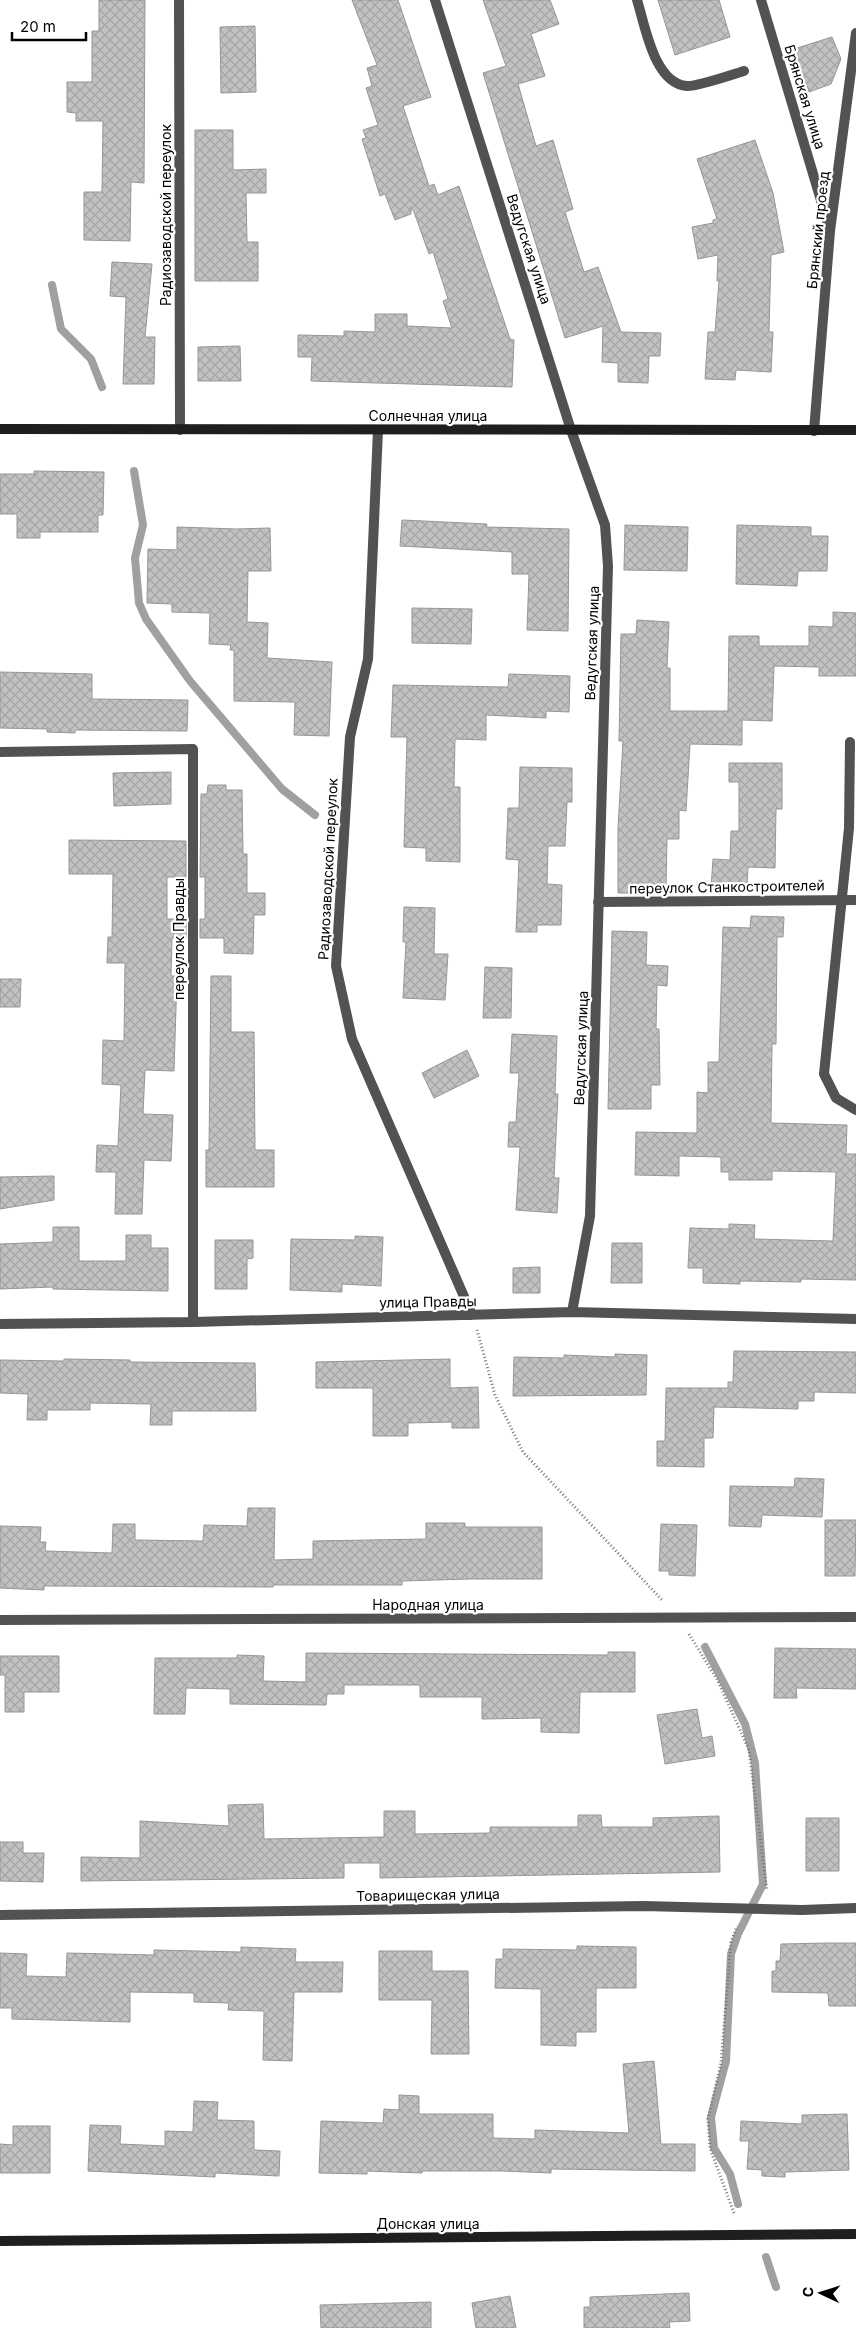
<svg xmlns="http://www.w3.org/2000/svg" width="856" height="2328" viewBox="0 0 856 2328" font-family="Inter,sans-serif">
<defs>
<pattern id="building-cross-hatch" width="8" height="8" patternUnits="userSpaceOnUse" patternTransform="scale(1.25)"><rect width="8" height="8" fill="#c2c2c2"/><path d="M0 0l8 8M0 8l8-8" fill="none" stroke="#a5a5a5"/></pattern>
</defs>
<rect width="100%" height="100%" fill="#fff"/>
<g fill="none" stroke-linecap="round" stroke-linejoin="round">
<path stroke="#a0a0a0" stroke-width="8" d="M 52,285 L 61,329 L 91,359 L 102,387
M 134,471 L 143,525 L 135,558 L 139,603 L 146,619 L 190,681 L 282,789 L 315,815
M 705,1647 L 745,1724 L 755,1763 L 763,1884 L 738,1934 L 731,1954 L 726,2061 L 711,2117 L 714,2148 L 730,2174 L 738,2204
M 766,2257 L 776,2287"/>
</g>
<path fill="url(#building-cross-hatch)" stroke="#969696" d="M 99,0 L 145,0 L 144,183 L 131,182 L 130,241 L 84,240 L 84,192 L 102,192 L 103,121 L 76,121 L 76,113 L 67,112 L 67,82 L 92,82 L 92,31 L 99,31 Z
M 352,0 L 398,0 L 431,97 L 403,106 L 429,186 L 434,184 L 438,195 L 459,186 L 510,339 L 514,340 L 512,387 L 311,381 L 312,357 L 298,357 L 298,335 L 344,336 L 344,331 L 375,332 L 375,314 L 407,314 L 407,326 L 452,328 L 443,301 L 448,299 L 433,252 L 429,254 L 414,212 L 411,207 L 411,214 L 395,220 L 385,194 L 380,196 L 362,139 L 366,138 L 363,130 L 378,125 L 366,88 L 372,86 L 367,68 L 377,65 Z
M 483,0 L 550,0 L 559,24 L 531,34 L 545,76 L 518,84 L 536,146 L 553,140 L 573,209 L 565,212 L 584,272 L 598,267 L 621,332 L 661,333 L 660,356 L 649,356 L 648,383 L 618,382 L 618,363 L 602,362 L 603,326 L 565,338 L 483,73 L 506,66 Z
M 658,0 L 719,0 L 730,37 L 675,55 Z
M 255,26 L 256,92 L 221,93 L 220,27 Z
M 832,37 L 841,59 L 831,84 L 809,92 L 794,49 Z
M 195,130 L 233,130 L 233,170 L 266,169 L 266,193 L 246,193 L 247,242 L 258,242 L 258,281 L 195,281 Z
M 755,140 L 773,193 L 784,252 L 771,255 L 769,332 L 773,332 L 771,372 L 736,370 L 735,380 L 705,379 L 708,332 L 715,332 L 719,281 L 717,281 L 718,255 L 698,259 L 692,227 L 713,223 L 713,220 L 717,219 L 697,159 Z
M 112,262 L 152,264 L 145,337 L 155,337 L 154,384 L 123,384 L 126,297 L 110,296 Z
M 240,346 L 241,381 L 198,381 L 198,347 Z
M 34,471 L 104,472 L 103,515 L 98,515 L 98,532 L 40,532 L 40,538 L 17,538 L 17,514 L 0,514 L 0,474 L 34,474 Z
M 402,520 L 487,524 L 486,527 L 569,529 L 568,631 L 527,630 L 529,574 L 512,574 L 512,552 L 400,546 Z
M 625,525 L 688,527 L 687,571 L 624,570 Z
M 737,525 L 811,527 L 811,536 L 828,536 L 827,571 L 798,571 L 797,586 L 736,584 Z
M 177,527 L 237,529 L 270,528 L 271,571 L 248,571 L 247,622 L 268,623 L 267,658 L 332,662 L 329,736 L 294,735 L 295,702 L 234,701 L 234,650 L 230,650 L 231,645 L 209,644 L 210,613 L 172,612 L 172,604 L 147,603 L 148,549 L 177,550 Z
M 412,608 L 472,609 L 471,644 L 412,643 Z
M 833,612 L 856,613 L 856,676 L 819,676 L 819,667 L 774,666 L 772,721 L 742,720 L 742,745 L 690,744 L 686,811 L 679,810 L 679,839 L 667,839 L 666,887 L 639,887 L 639,893 L 618,893 L 618,828 L 623,741 L 619,741 L 621,634 L 636,634 L 637,620 L 669,622 L 667,668 L 670,668 L 670,711 L 728,711 L 729,636 L 759,636 L 759,646 L 809,646 L 809,626 L 833,627 Z
M 0,672 L 92,674 L 92,699 L 188,700 L 187,731 L 75,730 L 75,733 L 47,732 L 47,729 L 0,728 Z
M 509,674 L 570,676 L 569,712 L 546,711 L 546,718 L 486,715 L 486,740 L 455,739 L 454,787 L 460,787 L 460,862 L 426,861 L 426,848 L 404,847 L 407,737 L 391,737 L 393,685 L 508,687 Z
M 729,763 L 782,763 L 782,809 L 776,809 L 775,868 L 748,867 L 747,889 L 711,888 L 713,859 L 730,860 L 731,831 L 739,831 L 739,782 L 729,782 Z
M 520,767 L 572,768 L 572,802 L 567,802 L 565,846 L 548,846 L 547,884 L 562,885 L 561,925 L 537,925 L 537,932 L 516,932 L 519,860 L 506,859 L 508,808 L 519,808 Z
M 171,772 L 171,804 L 114,806 L 113,773 Z
M 208,785 L 226,785 L 226,790 L 242,790 L 243,854 L 247,854 L 247,893 L 265,893 L 265,915 L 254,915 L 253,954 L 224,953 L 224,938 L 200,938 L 200,919 L 205,919 L 205,877 L 200,877 L 201,794 L 207,794 Z
M 69,840 L 186,841 L 186,877 L 167,877 L 167,919 L 186,919 L 186,938 L 172,938 L 171,976 L 177,976 L 174,1071 L 145,1070 L 143,1114 L 173,1115 L 171,1161 L 144,1160 L 142,1214 L 115,1214 L 116,1172 L 96,1172 L 97,1145 L 118,1146 L 121,1085 L 102,1084 L 103,1040 L 124,1041 L 125,963 L 107,963 L 108,937 L 112,937 L 113,874 L 69,874 Z
M 404,907 L 435,908 L 434,954 L 448,954 L 445,1000 L 403,998 L 406,942 L 403,942 Z
M 751,916 L 784,917 L 783,937 L 777,937 L 776,1044 L 772,1044 L 771,1123 L 847,1125 L 846,1154 L 856,1154 L 856,1280 L 801,1279 L 801,1282 L 740,1281 L 740,1284 L 703,1283 L 703,1268 L 688,1268 L 690,1228 L 729,1229 L 729,1224 L 755,1225 L 754,1239 L 833,1241 L 836,1172 L 772,1171 L 772,1180 L 729,1180 L 729,1172 L 721,1172 L 721,1157 L 679,1156 L 679,1176 L 635,1175 L 636,1132 L 697,1133 L 697,1092 L 708,1093 L 708,1062 L 719,1062 L 723,927 L 750,928 Z
M 612,931 L 647,932 L 646,965 L 668,966 L 667,986 L 657,985 L 656,1029 L 659,1029 L 660,1085 L 651,1085 L 651,1109 L 608,1109 Z
M 485,967 L 512,968 L 511,1018 L 483,1018 Z
M 211,976 L 231,976 L 231,1032 L 254,1032 L 255,1150 L 274,1150 L 274,1187 L 206,1187 L 206,1150 L 209,1150 Z
M 0,979 L 21,979 L 20,1007 L 0,1007 Z
M 512,1034 L 557,1036 L 555,1094 L 558,1094 L 554,1178 L 559,1178 L 557,1213 L 516,1210 L 520,1147 L 508,1147 L 509,1122 L 516,1122 L 519,1073 L 510,1073 Z
M 467,1050 L 479,1076 L 434,1098 L 422,1073 Z
M 54,1176 L 54,1200 L 0,1209 L 0,1177 Z
M 53,1227 L 79,1227 L 79,1261 L 126,1261 L 126,1235 L 151,1235 L 151,1248 L 168,1248 L 168,1291 L 53,1289 L 53,1287 L 0,1289 L 0,1244 L 53,1242 Z
M 355,1236 L 383,1237 L 381,1286 L 342,1284 L 342,1292 L 290,1290 L 291,1239 L 355,1240 Z
M 215,1240 L 253,1240 L 253,1258 L 247,1259 L 247,1289 L 215,1289 Z
M 612,1243 L 642,1243 L 642,1283 L 611,1283 Z
M 540,1267 L 540,1293 L 513,1293 L 513,1268 Z
M 734,1351 L 856,1352 L 856,1393 L 814,1392 L 814,1401 L 798,1401 L 798,1409 L 714,1407 L 713,1438 L 704,1438 L 704,1467 L 657,1466 L 657,1441 L 665,1441 L 666,1388 L 728,1388 L 728,1382 L 733,1382 Z
M 615,1354 L 647,1355 L 646,1395 L 513,1396 L 514,1357 L 564,1358 L 564,1355 L 615,1357 Z
M 64,1359 L 130,1360 L 130,1362 L 255,1363 L 256,1411 L 172,1411 L 172,1425 L 150,1425 L 151,1404 L 90,1403 L 90,1410 L 47,1410 L 47,1420 L 27,1420 L 28,1394 L 0,1393 L 0,1360 L 64,1361 Z
M 450,1359 L 450,1388 L 478,1387 L 479,1428 L 452,1428 L 452,1422 L 408,1423 L 408,1436 L 373,1436 L 373,1388 L 316,1388 L 316,1362 Z
M 795,1478 L 824,1479 L 822,1517 L 762,1515 L 761,1527 L 729,1526 L 730,1486 L 794,1487 Z
M 248,1508 L 275,1508 L 274,1560 L 313,1559 L 313,1541 L 426,1539 L 426,1523 L 465,1523 L 465,1527 L 542,1527 L 542,1579 L 470,1579 L 402,1581 L 402,1585 L 273,1585 L 273,1587 L 44,1586 L 44,1590 L 0,1588 L 0,1526 L 41,1527 L 40,1542 L 46,1542 L 45,1551 L 112,1553 L 113,1524 L 135,1524 L 135,1540 L 203,1541 L 204,1525 L 247,1526 Z
M 825,1520 L 856,1520 L 855,1576 L 825,1576 Z
M 661,1524 L 697,1525 L 695,1576 L 669,1575 L 669,1571 L 659,1571 Z
M 775,1648 L 856,1649 L 856,1689 L 796,1688 L 797,1698 L 774,1698 Z
M 608,1652 L 635,1652 L 635,1692 L 580,1692 L 579,1733 L 541,1732 L 541,1718 L 482,1719 L 482,1697 L 420,1697 L 420,1685 L 344,1685 L 344,1694 L 327,1694 L 326,1705 L 230,1704 L 230,1689 L 186,1688 L 185,1714 L 154,1714 L 155,1658 L 237,1658 L 237,1655 L 264,1656 L 263,1681 L 306,1682 L 306,1653 L 608,1655 Z
M 0,1656 L 59,1656 L 59,1692 L 24,1692 L 24,1712 L 5,1712 L 5,1675 L 0,1675 Z
M 697,1709 L 702,1738 L 712,1736 L 715,1756 L 665,1764 L 657,1715 Z
M 263,1804 L 264,1839 L 384,1837 L 384,1811 L 415,1811 L 415,1834 L 490,1833 L 490,1827 L 578,1827 L 578,1815 L 601,1815 L 602,1827 L 653,1827 L 653,1818 L 719,1816 L 720,1872 L 380,1878 L 380,1863 L 344,1863 L 344,1878 L 81,1881 L 81,1857 L 140,1858 L 140,1821 L 229,1826 L 228,1805 Z
M 806,1818 L 839,1818 L 839,1871 L 806,1871 Z
M 0,1842 L 23,1842 L 23,1853 L 44,1853 L 43,1882 L 0,1881 Z
M 828,1943 L 856,1943 L 856,2006 L 829,2006 L 828,1993 L 772,1992 L 772,1971 L 776,1971 L 776,1961 L 780,1961 L 781,1944 Z
M 577,1946 L 636,1947 L 636,1988 L 596,1988 L 596,2032 L 576,2032 L 576,2046 L 541,2045 L 541,1989 L 495,1988 L 496,1959 L 503,1959 L 503,1949 L 577,1950 Z
M 241,1947 L 296,1949 L 295,1962 L 343,1962 L 342,1992 L 294,1992 L 292,2061 L 263,2060 L 264,2011 L 228,2010 L 229,2003 L 194,2002 L 194,1993 L 130,1992 L 130,2022 L 12,2019 L 12,2008 L 0,2008 L 0,1953 L 27,1954 L 26,1976 L 66,1977 L 67,1953 L 154,1955 L 154,1950 L 241,1952 Z
M 379,1951 L 432,1951 L 432,1971 L 468,1971 L 469,2054 L 431,2054 L 432,2000 L 379,2000 Z
M 654,2061 L 661,2144 L 695,2144 L 695,2171 L 551,2169 L 551,2173 L 503,2171 L 422,2171 L 422,2173 L 367,2171 L 367,2174 L 319,2173 L 321,2121 L 383,2123 L 384,2109 L 399,2110 L 399,2095 L 419,2096 L 419,2114 L 493,2114 L 493,2138 L 535,2139 L 535,2130 L 629,2133 L 623,2064 Z
M 194,2101 L 218,2102 L 217,2120 L 254,2121 L 254,2150 L 280,2151 L 279,2176 L 215,2173 L 215,2177 L 88,2171 L 90,2125 L 121,2126 L 120,2144 L 165,2146 L 165,2131 L 193,2132 Z
M 847,2114 L 849,2170 L 785,2172 L 785,2177 L 762,2176 L 762,2170 L 747,2169 L 749,2141 L 740,2141 L 741,2121 L 802,2124 L 802,2115 Z
M 13,2126 L 50,2126 L 50,2173 L 0,2173 L 0,2144 L 13,2145 Z
M 689,2293 L 690,2321 L 669,2322 L 670,2328 L 584,2328 L 584,2307 L 590,2307 L 590,2297 Z
M 510,2296 L 516,2328 L 476,2328 L 472,2303 Z
M 431,2302 L 431,2328 L 321,2328 L 320,2305 Z"/>
<g fill="none" stroke-linecap="round" stroke-linejoin="round">
<path stroke="#747474" stroke-width="3" stroke-dasharray="1 2.5" stroke-linecap="butt" d="M 477,1330 L 495,1395 L 523,1452 L 662,1600
M 689,1634 L 718,1681 L 749,1750 L 767,1891
M 734,2213 L 710,2148 L 708,2119 L 721,2063 L 731,1942 L 737,1926"/>
<path stroke="#525252" stroke-width="10" d="M 637,0 C 645,25 654,84 687,86 C 696,87 734,74 744,71
M 850,742 L 849,828 L 824,1074 L 836,1098 L 856,1110"/>
<path stroke="#525252" stroke-width="10" d="M 179,0 L 180,430
M 435,0 L 571,430 L 605,525 L 608,566 L 590,1216 L 572,1312
M 761,0 L 829,227
M 378,430 L 368,659 L 350,737 L 336,966 L 352,1039 L 472,1315
M 814,431 L 830,231 L 856,33
M 0,752 L 193,749 L 193,1322
M 598,902 L 856,900
M 0,1324 L 193,1322 L 572,1312 L 856,1319
M 0,1620 L 856,1617
M 0,1915 L 643,1906 L 802,1910 L 856,1908"/>
<path stroke="#1f1f1f" stroke-width="10" d="M 0,429 L 856,430
M 0,2241 L 856,2234"/>
</g>
<g text-anchor="middle" stroke-width="4.5" stroke-linejoin="round" paint-order="stroke">
<g font-size="14" fill="#000" stroke="#fff">
<text transform="translate(805 97) rotate(73)" y="5">Брянская улица</text>
<text transform="translate(166 215) rotate(-90)" y="5">Радиозаводской переулок</text>
<text transform="translate(818 230) rotate(-84)" y="5">Брянский проезд</text>
<text transform="translate(529 249) rotate(72)" y="5">Ведугская улица</text>
<text x="428" y="421">Солнечная улица</text>
<text transform="translate(592 643) rotate(-88)" y="5">Ведугская улица</text>
<text transform="translate(328 869) rotate(-87)" y="5">Радиозаводской переулок</text>
<text transform="translate(727 887) rotate(-1)" y="5">переулок Станкостроителей</text>
<text transform="translate(179 939) rotate(-90)" y="5">переулок Правды</text>
<text transform="translate(581 1048) rotate(-88)" y="5">Ведугская улица</text>
<text transform="translate(428 1302) rotate(-1)" y="5">улица Правды</text>
<text x="428" y="1610">Народная улица</text>
<text transform="translate(428 1895) rotate(-1)" y="5">Товарищеская улица</text>
<text x="428" y="2229">Донская улица</text>
</g>
</g>
<g transform="translate(821 2293) rotate(274)" stroke="#ffffff" stroke-width="4" paint-order="stroke">
<path d="M0-4L9 19L0 12L-9 19Z" fill="#000000"/>
<text y="-8" font-size="14" font-weight="bold" text-anchor="middle" fill="#000000">С</text>
</g>
<path d="M12 32v8h74v-8" fill="none" stroke="#000000" stroke-width="2.5"/>
<text x="20" y="32" font-size="15" fill="#000000" stroke="#ffffff" stroke-width="4" paint-order="stroke">20 m</text>
</svg>
